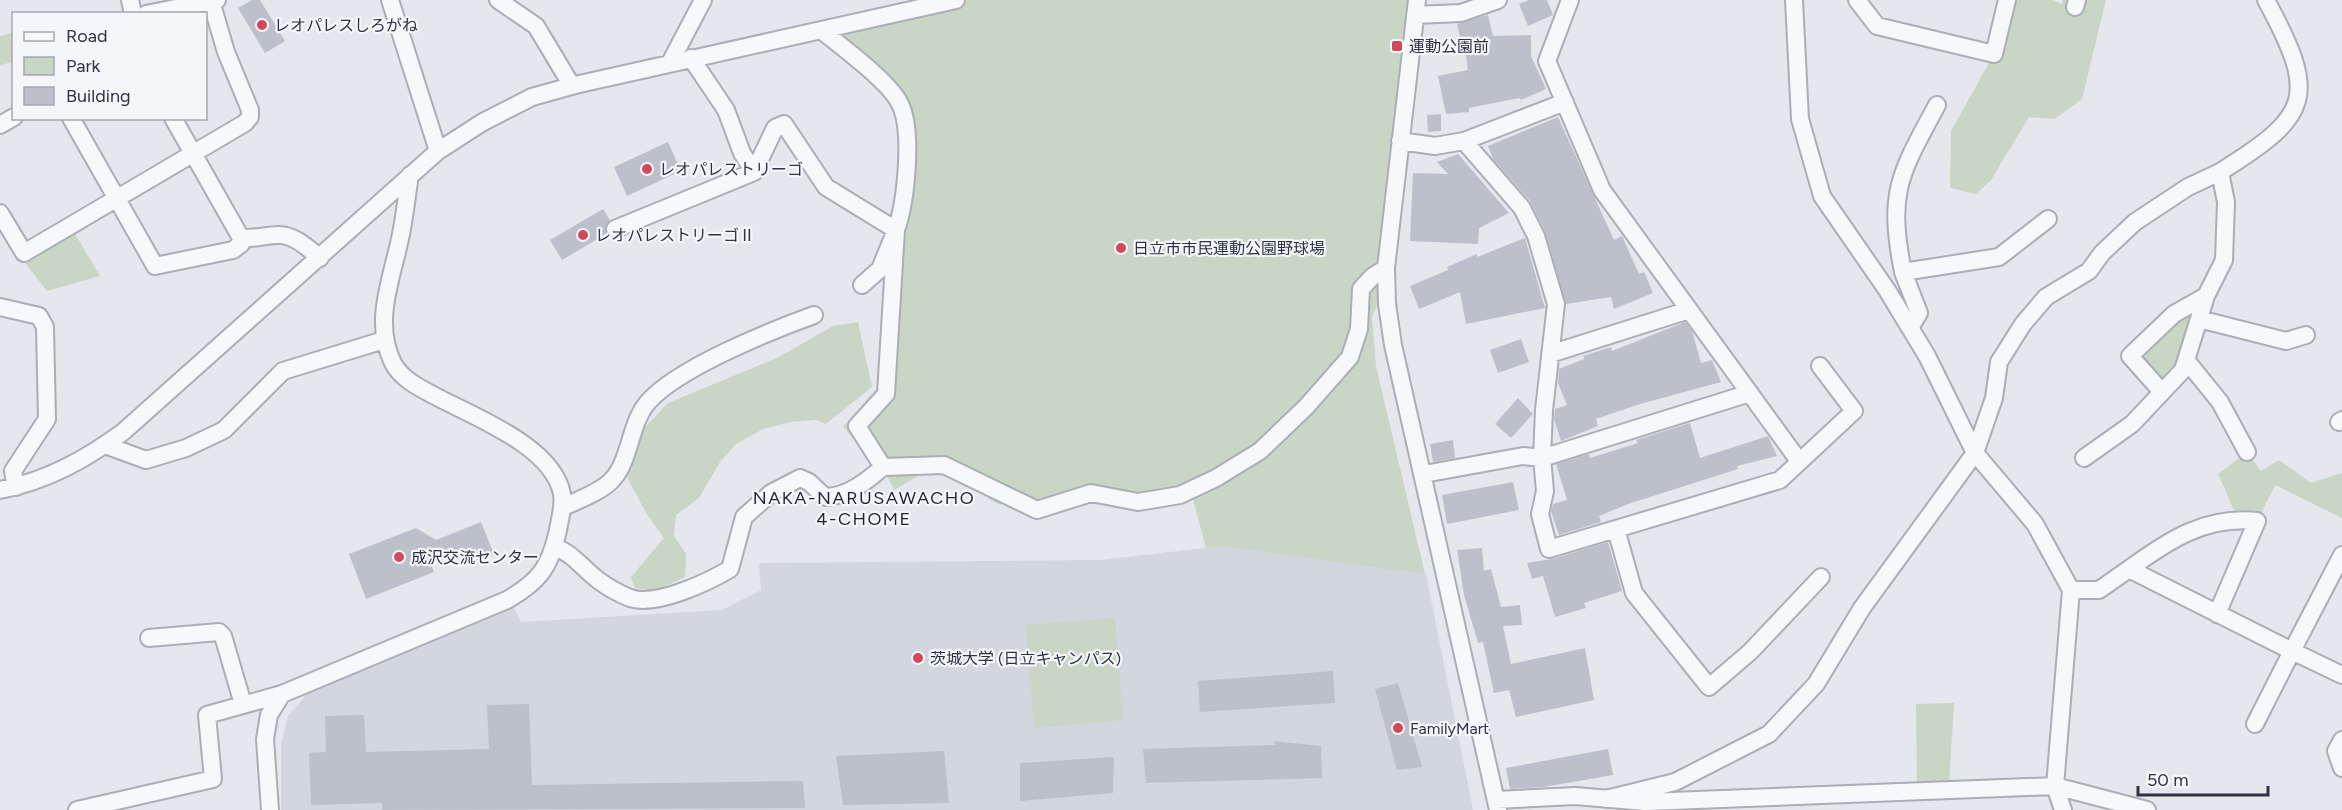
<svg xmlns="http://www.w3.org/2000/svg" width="2342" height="810" viewBox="0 0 2342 810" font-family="Figtree,'Noto Sans JP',sans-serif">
<rect width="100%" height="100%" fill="#e4e7ec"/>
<path fill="#d2d6de" d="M 1223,546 L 1345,558 L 1426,574 L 1473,810 L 281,810 L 281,745 L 288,716 L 307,694 L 514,607 L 521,622 L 722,610 L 761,590 L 759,563 L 1100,560 Z"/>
<path fill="#c9d6c5" d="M 956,0 L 1417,0 L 1386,284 L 1372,317 L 1376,366 L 1425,574 L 1223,546 L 1206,548 L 1193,499 L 1180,492 L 1064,503 L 998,504 L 935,466 L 894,490 L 883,467 L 874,465 L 843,426 L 881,393 L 905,192 L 898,99 L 826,28 Z
M 2007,0 L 2052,0 L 2062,4 L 2063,0 L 2106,0 L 2082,99 L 2055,119 L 2029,117 L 1991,180 L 1976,194 L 1950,188 L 1951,131 L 1994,54 Z
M 12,33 L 13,62 L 0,65 L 0,36 Z
M 75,234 L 100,276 L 47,291 L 25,263 Z
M 2206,296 L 2186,360 L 2162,392 L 2130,356 Z
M 858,322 L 872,387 L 826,424 L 816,420 L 792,422 L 763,429 L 736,444 L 720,462 L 699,498 L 676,515 L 674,536 L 686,554 L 685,577 L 655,591 L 635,588 L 631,577 L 664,538 L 646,513 L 627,477 L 636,437 L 668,403 L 779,357 L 833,326 Z
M 2247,452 L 2261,471 L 2279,460 L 2311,483 L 2342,473 L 2342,518 L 2275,485 L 2257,521 L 2238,519 L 2218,474 Z
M 1115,618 L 1123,720 L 1034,728 L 1026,625 Z
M 1954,703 L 1949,785 L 1917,783 L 1916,704 Z"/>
<path fill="#bbc0ca" d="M 252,0 L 260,0 L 285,41 L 265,53 L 238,8 Z
M 1529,0 L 1547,0 L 1553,15 L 1528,26 L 1519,4 Z
M 1488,15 L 1493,36 L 1531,35 L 1531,56 L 1546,89 L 1521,100 L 1519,98 L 1469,108 L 1469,112 L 1446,114 L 1438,76 L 1468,70 L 1464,41 L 1461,42 L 1457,24 Z
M 1441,114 L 1441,131 L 1428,132 L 1427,115 Z
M 1558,117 L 1614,240 L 1622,236 L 1639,274 L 1644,272 L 1653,293 L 1614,309 L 1611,297 L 1566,304 L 1545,231 L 1530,201 L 1493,159 L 1488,146 Z
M 668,142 L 681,171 L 627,196 L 614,167 Z
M 1458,154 L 1509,213 L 1479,228 L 1478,244 L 1410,241 L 1413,173 L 1448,174 L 1437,162 Z
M 603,209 L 610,220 L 605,227 L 606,234 L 562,260 L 550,240 Z
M 1525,238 L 1545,308 L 1466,324 L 1460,292 L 1419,309 L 1410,286 L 1448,270 L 1447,267 L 1477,254 L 1477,257 Z
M 1685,322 L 1692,331 L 1701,363 L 1712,360 L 1721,382 L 1640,404 L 1596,419 L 1598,426 L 1561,441 L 1554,419 L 1555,409 L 1567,405 L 1558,383 L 1559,369 L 1584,359 L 1583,356 L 1611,347 L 1612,351 Z
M 1521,339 L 1529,362 L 1498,373 L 1490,350 Z
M 1518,398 L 1533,414 L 1511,438 L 1495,424 Z
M 1690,423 L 1700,458 L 1768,436 L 1777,456 L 1737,466 L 1738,469 L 1628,504 L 1599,516 L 1601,522 L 1559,535 L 1551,511 L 1553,504 L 1567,500 L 1556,464 L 1589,454 L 1590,458 L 1638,443 L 1636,440 Z
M 1453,440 L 1455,458 L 1433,462 L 1430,444 Z
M 1513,482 L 1519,510 L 1447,524 L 1442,495 Z
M 481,522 L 494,554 L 475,561 L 471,548 L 431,564 L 434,572 L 366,599 L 349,554 L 416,528 L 436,540 Z
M 1608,542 L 1622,591 L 1584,603 L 1586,608 L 1555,617 L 1543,576 L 1532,579 L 1527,563 L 1552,559 Z
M 1482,548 L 1484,571 L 1491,569 L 1501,607 L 1520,605 L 1522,625 L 1503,626 L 1511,664 L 1585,648 L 1594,700 L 1516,717 L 1509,690 L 1494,693 L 1483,642 L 1478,643 L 1464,595 L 1457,550 Z
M 1333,671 L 1335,703 L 1200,712 L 1198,681 Z
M 1398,683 L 1422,767 L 1397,770 L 1375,689 Z
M 529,704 L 532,785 L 803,781 L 805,808 L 382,810 L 382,803 L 311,805 L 309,753 L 326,752 L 325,716 L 364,715 L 366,752 L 489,749 L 487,705 Z
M 1274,741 L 1321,746 L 1322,778 L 1146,783 L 1143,749 L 1275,745 Z
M 1608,749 L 1613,775 L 1544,787 L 1510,789 L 1506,768 Z
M 944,751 L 949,803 L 843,805 L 836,756 Z
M 1114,757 L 1113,793 L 1020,801 L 1020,763 Z"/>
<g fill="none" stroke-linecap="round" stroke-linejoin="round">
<g stroke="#a9aeb7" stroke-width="20">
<path id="minor" d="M 130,0 L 133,14
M 390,0 L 438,151
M 498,0 L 536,26 L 572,86
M 1417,0 L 1386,268 L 1387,304 L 1393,345 L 1498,810
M 1570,0 L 1547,61 L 1602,190 L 1799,461
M 1857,0 L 1877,26 L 1994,54 L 2007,0
M 2075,7 L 2077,0
M 146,14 L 217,0
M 1415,15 L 1461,13 L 1498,0
M 821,30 C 841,46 888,81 899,102 C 914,128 906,202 896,230 L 886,394 L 857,426 L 883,467
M 691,58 L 726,110 L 742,153 L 754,172 L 775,128 L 784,124 L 826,187 L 896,230 L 880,269 L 862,285
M 670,63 L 703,0
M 71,118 L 155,266 L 233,250 L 241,244 L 241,238 L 173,118
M 0,125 L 14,117
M 1400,141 L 1435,146 L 1464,141 L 1565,102
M 1464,141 L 1522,208 L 1536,236 L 1556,304 L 1544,410 L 1542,458 L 1545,491 L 1540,514 L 1549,549 L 1780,480 L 1854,411 L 1820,366
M 0,213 L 24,253 L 245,123 L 250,117 L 250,110 L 226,52 L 211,1
M 615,229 L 754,172
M 241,238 C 255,239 266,235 279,235 C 295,235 309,249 320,258
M 1903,272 C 1887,191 1900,174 1937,105
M 0,307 L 39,316 L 45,327 L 47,419 L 13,471 L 16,487
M 2199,319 L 2286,341 L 2306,335
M 1910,328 L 1919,313 L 1903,272 L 1999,257 L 2048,219
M 1550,354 L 1689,310
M 2186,360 L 2220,402 L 2247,452
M 2162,392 L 2130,356 L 2174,314 L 2206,296
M 2339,422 L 2342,420
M 105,445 L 146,460 L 186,448 L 224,430 L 283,371 L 384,340
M 2084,458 L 2132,424 L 2183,370 L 2206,296 L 2224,260 L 2226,202 L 2220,172 C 2312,115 2318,96 2266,0
M 1424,474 L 1523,456 L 1542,458 L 1750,393
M 0,490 C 47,481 86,459 123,432 L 438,151 L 483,122 L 532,97 L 575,85 L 956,0
M 562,508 C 577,500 599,493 611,481 C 631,461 629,424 648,402 C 678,368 770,331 814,315
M 1616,529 L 1634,593 L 1709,687 L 1750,652 L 1821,577
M 554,547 C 573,553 582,568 598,580 C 606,586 620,594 630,598 C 656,607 708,582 730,569 L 744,517 L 771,493 L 800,478 L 809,482 L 825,497 C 847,497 867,481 883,467 L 944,465 L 1037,510 L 1091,493 L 1138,502 L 1180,495 L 1216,478 L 1260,451 L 1306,407 L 1350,357 L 1359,329 L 1361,289 L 1373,276 L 1386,268
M 2071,590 L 2099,590 L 2129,569
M 2217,614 L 2257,521 C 2205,516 2169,540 2129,569 L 2292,651 L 2342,555
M 149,638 L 219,632 L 223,636 L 243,704
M 2255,724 L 2292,651 L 2342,675
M 2342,740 L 2336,751 L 2342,768
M 1606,799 L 1675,782 L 1769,734 L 1816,684 L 1862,608 L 1975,453 L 1927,356 L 1887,290 L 1822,196 L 1800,119 L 1794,0
M 1496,800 L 1575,796 L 1646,802 L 2055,786 L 2147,810
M 77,810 L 213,779 L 207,715 L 282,694
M 270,810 L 265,739 L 269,715 L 282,694 L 507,600 C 540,581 550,567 558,530 C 560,518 564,506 562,494 C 553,446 474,417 435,396 C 420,388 401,379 393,363 C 372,321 393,276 401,234 C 405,214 407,194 410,175
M 2063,810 L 2055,786 L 2071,590 L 2035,524 L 1975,453 L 1994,398 L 1999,362 L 2023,324 L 2046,297 L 2089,271 L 2102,253 L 2135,222 L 2188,187 L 2220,172"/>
</g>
<use href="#minor" stroke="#f7f8fa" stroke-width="16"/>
</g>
<g fill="#d1495b" stroke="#f4f6f9" stroke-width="2">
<circle cx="262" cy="25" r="6"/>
<rect x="1391" y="40" width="12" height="12" rx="3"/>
<circle cx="647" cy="169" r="6"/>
<circle cx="583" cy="235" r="6"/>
<circle cx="1121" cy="248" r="6"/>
<circle cx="399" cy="557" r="6"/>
<circle cx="918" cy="658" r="6"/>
<circle cx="1398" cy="728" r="6"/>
</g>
<g text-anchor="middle" stroke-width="4.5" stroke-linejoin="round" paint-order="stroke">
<g font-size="16" fill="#2b3445" stroke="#f4f6f9" text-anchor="start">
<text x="274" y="31">レオパレスしろがね</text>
<text x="1409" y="52">運動公園前</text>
<text x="659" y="175">レオパレストリーゴ</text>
<text x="595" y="241">レオパレストリーゴⅡ</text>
<text x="1133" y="254">日立市市民運動公園野球場</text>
<text x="411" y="563">成沢交流センター</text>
<text x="930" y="664">茨城大学 (日立キャンパス)</text>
<text x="1410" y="734">FamilyMart</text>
</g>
<g font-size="18" letter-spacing="1.5" fill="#1d2536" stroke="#f4f6f9">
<text x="864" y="504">NAKA-NARUSAWACHO<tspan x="864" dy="21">4-CHOME</tspan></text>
</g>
</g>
<rect x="12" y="12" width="195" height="108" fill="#f4f6f9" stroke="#a4a8b1" stroke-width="1.5"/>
<rect x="24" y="32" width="30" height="9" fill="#f7f8fa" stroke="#a4a8b1" stroke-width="1.5"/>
<text x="66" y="42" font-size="18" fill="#2b3445">Road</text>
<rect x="24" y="57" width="30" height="18" fill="#c9d6c5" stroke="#a4a8b1" stroke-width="1.5"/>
<text x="66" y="72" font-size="18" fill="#2b3445">Park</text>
<rect x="24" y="87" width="30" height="18" fill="#bbc0ca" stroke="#a4a8b1" stroke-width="1.5"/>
<text x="66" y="102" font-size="18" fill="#2b3445">Building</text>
<path d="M2138 786v9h130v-9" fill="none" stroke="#2b3445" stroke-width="3"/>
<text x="2147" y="786" font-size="18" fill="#2b3445" stroke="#f4f6f9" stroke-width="4.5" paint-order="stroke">50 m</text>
</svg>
